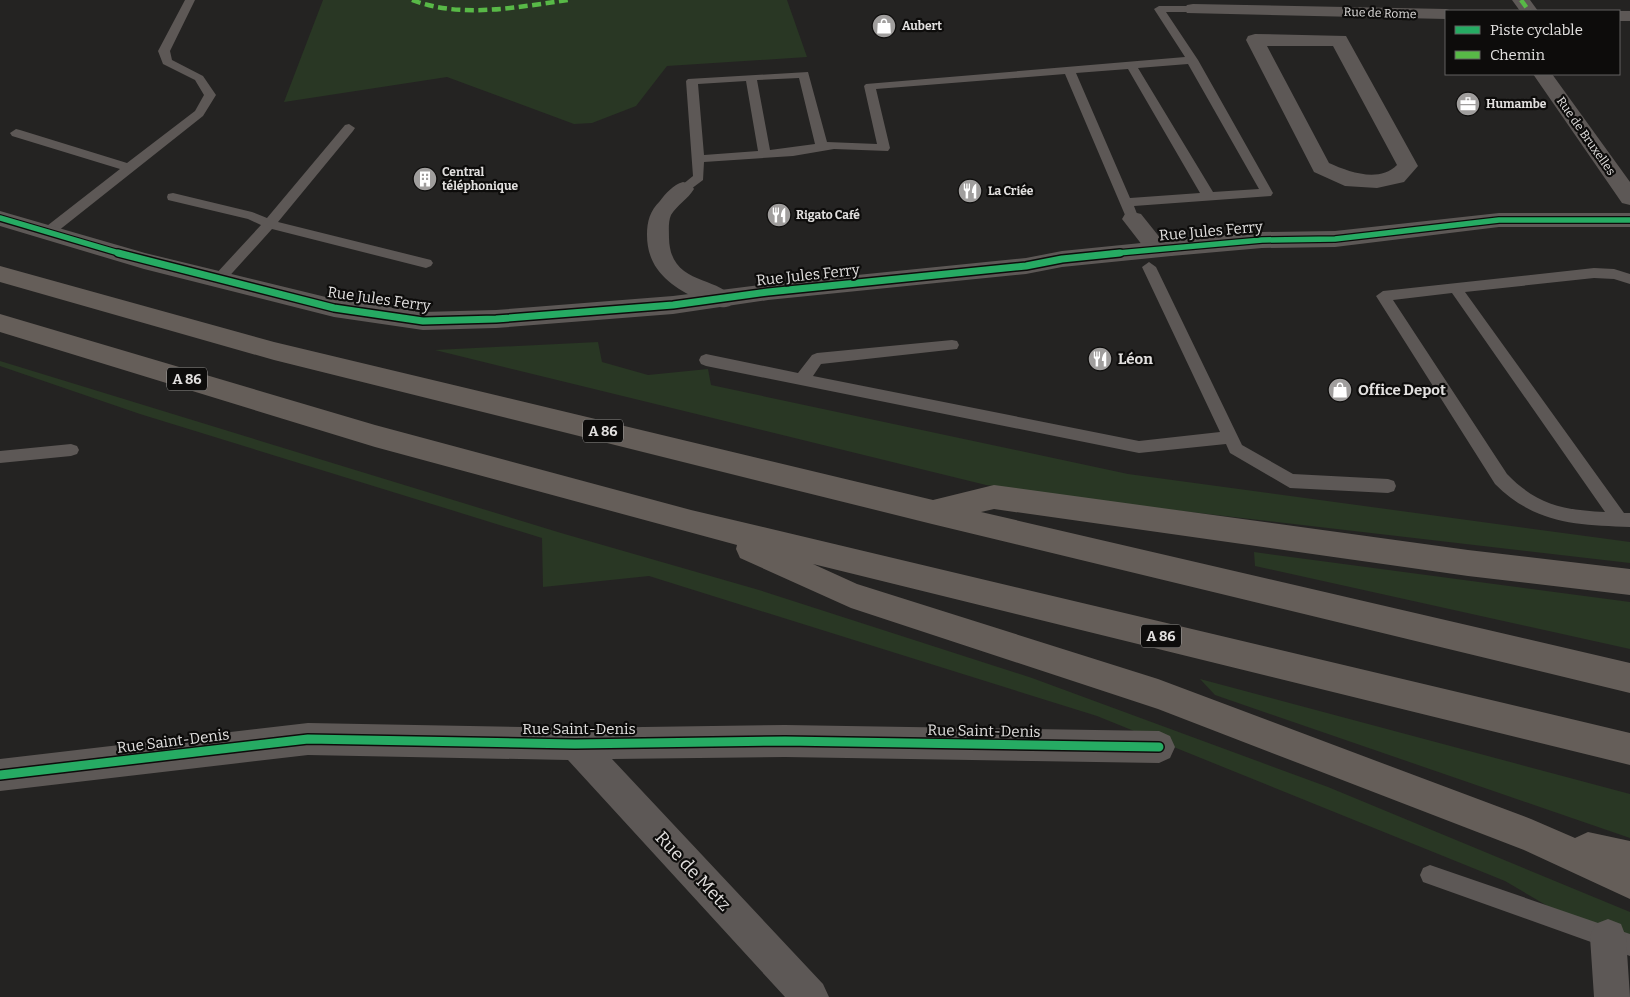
<svg xmlns="http://www.w3.org/2000/svg" width="1630" height="997" viewBox="0 0 1630 997" font-family="Bitter,serif">
<rect width="100%" height="100%" fill="#242322"/>
<path fill="#293724" d="M 323,0 L 787,0 L 807,57 L 667,66 L 636,106 L 592,123 L 574,124 L 447,77 L 284,102 Z
M 598,342 L 602,362 L 648,375 L 708,369 L 711,385 L 1128,474 L 1630,542 L 1630,563 L 1104,502 L 986,485 L 435,350 Z
M 0,361 L 561,533 L 759,590 L 1032,678 L 1328,787 L 1630,912 L 1630,935 L 1556,911 L 1505,881 L 1097,716 L 649,576 L 543,587 L 542,538 L 140,414 L 0,366 Z
M 1254,552 L 1630,602 L 1630,649 L 1255,566 Z
M 1200,679 L 1630,794 L 1630,838 L 1215,695 Z"/>
<g fill="none" stroke-linecap="round" stroke-linejoin="round">
<path fill="#5d5856" fill-rule="evenodd" d="M 185,0 L 195,0 L 170,51 L 172,60 L 203,76 L 216,95 L 203,116 L 53,235 L 43,235 L 41,232 L 43,229 L 120,169 L 12,136 L 10,133 L 16,129 L 20,130 L 127,163 L 195,111 L 204,95 L 195,80 L 163,64 L 158,51 Z
M 1159,6 L 1193,6 L 1198,9 L 1193,12 L 1166,12 L 1198,60 L 1273,193 L 1271,196 L 1134,206 L 1139,219 L 1133,223 L 1128,222 L 1065,74 L 876,89 L 890,148 L 888,151 L 834,149 L 793,156 L 704,162 L 703,180 L 687,192 L 679,192 L 677,189 L 693,176 L 686,81 L 688,79 L 808,72 L 827,142 L 877,144 L 864,86 L 866,84 L 1185,57 L 1154,9 ZM 1188,64 L 1259,189 L 1213,192 L 1138,68 ZM 1128,69 L 1200,193 L 1130,198 L 1076,73 ZM 799,78 L 815,144 L 770,150 L 757,80 ZM 746,81 L 758,151 L 704,155 L 698,84 Z
M 349,124 L 355,128 L 353,131 L 278,222 L 431,260 L 433,263 L 431,266 L 426,268 L 272,229 L 224,282 L 214,282 L 212,279 L 214,276 L 261,225 L 248,219 L 168,200 L 167,197 L 168,194 L 173,193 L 252,212 L 267,218 L 345,125 Z
M 1149,262 L 1156,267 L 1242,445 L 1293,474 L 1388,479 L 1394,481 L 1396,486 L 1394,491 L 1388,493 L 1290,488 L 1230,453 L 1226,444 L 1139,453 L 706,366 L 701,364 L 699,360 L 701,356 L 706,354 L 798,373 L 812,355 L 817,353 L 952,340 L 957,341 L 959,345 L 957,349 L 821,364 L 813,376 L 1139,441 L 1220,432 L 1142,267 Z
M 1594,268 L 1614,269 L 1630,274 L 1630,284 L 1614,279 L 1594,278 L 1465,292 L 1624,513 L 1630,513 L 1630,527 C 1577,525 1535,524 1495,484 L 1376,296 L 1383,291 ZM 1452,293 L 1605,512 C 1563,510 1537,505 1507,474 L 1393,300 Z
M 71,444 L 77,446 L 79,450 L 77,454 L 71,456 L 0,463 L 0,451 Z
M 1430,865 L 1630,934 L 1630,956 L 1423,882 L 1420,875 L 1423,868 Z"/>
<path fill="#5d5856" fill-rule="evenodd" d="M 1512,0 L 1530,0 L 1538,11 L 1520,11 Z
M 1193,4 L 1446,9 L 1453,11 L 1446,11 L 1446,19 L 1187,13 L 1184,9 L 1187,5 Z
M 1616,11 L 1630,11 L 1630,21 L 1619,21 L 1619,11 Z
M 1255,34 L 1346,36 L 1418,166 L 1404,182 L 1377,188 L 1345,186 L 1314,172 L 1246,40 L 1248,36 ZM 1267,46 L 1333,46 L 1397,165 C 1379,183 1349,172 1329,163 Z
M 1533,74 L 1552,74 L 1630,182 L 1630,205 L 1622,203 Z
M 683,182 L 691,184 L 694,189 C 688,199 677,205 671,215 C 668,222 669,231 669,238 C 670,287 720,275 734,300 L 730,306 C 718,310 709,304 698,299 C 670,286 647,269 647,235 C 647,221 650,211 660,201 C 666,193 673,185 683,182 Z
M 1133,212 L 1141,214 L 1161,239 L 1179,243 L 1182,248 L 1179,253 L 1171,256 L 1146,250 L 1122,219 L 1125,214 Z
M 308,723 L 575,728 L 785,725 L 1159,731 L 1170,736 L 1175,747 L 1170,758 L 1159,763 L 785,757 L 612,759 L 823,984 L 829,997 L 785,997 L 568,760 L 308,755 L 0,791 L 0,759 Z
M 1608,919 L 1621,924 L 1626,937 L 1630,997 L 1594,997 L 1590,937 L 1595,924 Z"/>
<path fill="#5d5856" fill-rule="evenodd" d="M 0,211 L 145,253 L 334,299 L 423,312 L 496,310 L 673,296 L 768,284 L 1026,258 L 1062,251 L 1171,240 L 1262,232 L 1335,231 L 1499,213 L 1630,213 L 1630,227 L 1499,227 L 1335,247 L 1262,248 L 1171,256 L 1062,267 L 1026,274 L 768,300 L 673,314 L 496,328 L 423,330 L 334,317 L 144,269 L 0,226 Z"/>
<path fill="#655e59" fill-rule="evenodd" d="M 0,266 L 274,342 L 933,500 L 994,485 L 1468,550 L 1630,569 L 1630,595 L 1468,576 L 994,509 L 981,512 L 1630,663 L 1630,693 L 932,524 L 274,360 L 0,282 Z
M 0,314 L 375,425 L 691,510 L 1630,733 L 1630,765 L 813,564 L 857,584 L 1158,679 L 1531,819 L 1575,838 L 1588,832 L 1630,841 L 1630,899 L 1524,850 L 1158,709 L 851,608 L 740,558 L 736,549 L 737,545 L 375,447 L 0,332 Z"/>
<path stroke="#58b947" stroke-width="4.5" stroke-dasharray="9 4.5" stroke-linecap="butt" d="M 412,0 C 462,19 517,7 568,0
M 1521,0 L 1529,11"/>
<g stroke="#0d0c0b" stroke-width="8">
<path id="cycleway-far2" d="M 0,218 L 122,254
M 1107,254 L 1262,240 L 1335,239 L 1499,220 L 1630,220"/>
</g>
<g stroke="#0d0c0b" stroke-width="10">
<path id="cycleway-far1" d="M 118,253 L 334,308 L 423,321 L 496,319 L 673,305 L 768,292 L 1026,266 L 1062,259 L 1120,253"/>
</g>
<g stroke="#0d0c0b" stroke-width="12">
<path id="cycleway" d="M 0,775 L 308,739 L 575,744 L 785,741 L 1159,747"/>
</g>
<use href="#cycleway-far2" stroke="#26ab63" stroke-width="5.5"/>
<use href="#cycleway-far1" stroke="#26ab63" stroke-width="7"/>
<use href="#cycleway" stroke="#26ab63" stroke-width="9"/>
</g>
<defs>
<g id="shop-disc" transform="scale(1.25)"><circle r="9.5" fill="#a09e9d" stroke="#0d0c0b"/><path d="M-5-2.5h2.3a2.7 3.5 0 0 1 5.4 0H5L5.5 6h-11ZM-1.5-2.5h3a1.5 2.3 0 0 0-3 0Z" fill="#fff"/></g>
<g id="office-disc" transform="scale(1.25)"><circle r="9.5" fill="#a09e9d" stroke="#0d0c0b"/><path d="M-6-3h4V-5.5h4V-3h4V5H-6ZM-1-4.5V-3h2v-1.5ZM-6 0V1H6V0Z" fill="#fff"/></g>
<g id="building-disc" transform="scale(1.25)"><circle r="9.5" fill="#a09e9d" stroke="#0d0c0b"/><path d="M-4-6H4V6H1V3H-1V6H-4ZM-2.5-4.3h1.7v1.8h-1.7ZM.8-4.3h1.7v1.8H.8ZM-2.5-1h1.7V.8h-1.7ZM.8-1h1.7V.8H.8Z" fill="#fff"/></g>
<g id="restaurant-disc" transform="scale(1.25)"><circle r="9.5" fill="#a09e9d" stroke="#0d0c0b"/><path d="M-5-6h1v4h1v-4h1v4h1v-4h1v5L-1.5 .5V6h-2V.5L-5-1ZM5-6V6H3V1.5H1.5Q1.5-4 5-6Z" fill="#fff"/></g>
</defs>
<g fill-rule="evenodd">
<use href="#shop-disc" x="884" y="26"/>
<use href="#office-disc" x="1468" y="104"/>
<use href="#building-disc" x="425" y="179"/>
<use href="#restaurant-disc" x="970" y="191"/>
<use href="#restaurant-disc" x="779" y="215"/>
<use href="#restaurant-disc" x="1100" y="359"/>
<use href="#shop-disc" x="1340" y="390"/>
</g>
<g text-anchor="middle" stroke-width="4.5" stroke-linejoin="round" paint-order="stroke">
<g font-size="12" fill="#e2e0df" stroke="#0d0c0b">
<text transform="translate(1380 13) rotate(2)" y="4">Rue de Rome</text>
<text transform="translate(1586 136) rotate(55)" y="4">Rue de Bruxelles</text>
</g>
<g font-size="12" font-weight="bold" fill="#e2e0df" stroke="#0d0c0b" text-anchor="start">
<text x="902" y="30">Aubert</text>
<text x="1486" y="108">Humambe</text>
<text x="442" y="176">Central<tspan x="442" dy="14">téléphonique</tspan></text>
<text x="988" y="195">La Criée</text>
<text x="796" y="219">Rigato Café</text>
</g>
<g fill="#0d0c0b" stroke="#a2a09f" stroke-width="1">
<rect x="167" y="367.5" width="40" height="23" rx="4"/>
<rect x="583" y="419.5" width="40" height="23" rx="4"/>
<rect x="1141" y="624.5" width="40" height="23" rx="4"/>
</g>
<g font-size="14" font-weight="bold" fill="#e2e0df">
<text x="187" y="384">A 86</text>
<text x="603" y="436">A 86</text>
<text x="1161" y="641">A 86</text>
</g>
<g font-size="15" fill="#e2e0df" stroke="#0d0c0b">
<text transform="translate(1211 231) rotate(-5)" y="5">Rue Jules Ferry</text>
<text transform="translate(808 275) rotate(-6)" y="5">Rue Jules Ferry</text>
<text transform="translate(379 299) rotate(8)" y="5">Rue Jules Ferry</text>
<text x="579" y="734">Rue Saint-Denis</text>
<text transform="translate(984 731) rotate(1)" y="5">Rue Saint-Denis</text>
<text transform="translate(173 741) rotate(-7)" y="5">Rue Saint-Denis</text>
</g>
<g font-size="15" font-weight="bold" fill="#e2e0df" stroke="#0d0c0b" text-anchor="start">
<text x="1118" y="364">Léon</text>
<text x="1358" y="395">Office Depot</text>
</g>
<g font-size="18" fill="#e2e0df" stroke="#0d0c0b">
<text transform="translate(693 871) rotate(47)" y="6">Rue de Metz</text>
</g>
</g>
<rect x="1445" y="10" width="175" height="65" fill="#0d0c0b" stroke="#626160"/>
<rect x="1455" y="26" width="25" height="8" fill="#26ab63" stroke="#626160"/>
<text x="1490" y="35" font-size="15" fill="#e2e0df">Piste cyclable</text>
<rect x="1455" y="51" width="25" height="8" fill="#58b947" stroke="#626160"/>
<text x="1490" y="60" font-size="15" fill="#e2e0df">Chemin</text>
</svg>
